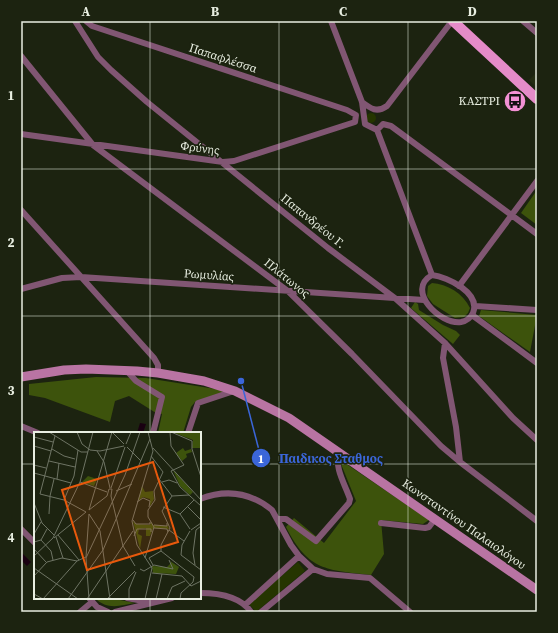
<svg xmlns="http://www.w3.org/2000/svg" width="558" height="633" viewBox="0 0 558 633" font-family="'Source Serif 4',serif">
<rect width="100%" height="100%" fill="#1c2310"/>
<path fill="#232c12" d="M 537,72 L 537,88 L 529,80 Z"/>
<path fill="#253500" d="M366 118a5 5 0 1 1 10 0a5 5 0 1 1-10 0Z
M 298,562 L 305,571 L 256,612 L 249,604 Z"/>
<path fill="#3d530c" d="M 537,190 L 537,225 L 521,213 Z
M 432,283 C 447,284 463,293 470,308 L 468,313 L 464,317 L 455,318 L 433,304 L 427,296 L 428,286 Z
M 415,302 L 418,304 L 419,310 L 443,325 L 456,331 L 460,335 L 453,344 L 411,308 Z
M 481,310 L 537,315 L 530,352 L 479,316 Z
M 96,377 L 146,378 L 222,390 L 223,393 L 195,402 L 191,407 L 183,433 L 158,433 L 162,414 L 156,413 L 129,396 L 115,401 L 110,422 L 45,398 L 29,395 L 29,384 Z
M 339,459 L 429,520 L 423,524 L 381,520 L 384,554 L 371,575 C 327,570 308,571 286,527 L 294,518 L 324,543 L 356,501 Z
M 95,598 L 121,598 L 120,600 L 135,603 C 119,606 107,610 95,598 Z"/>
<path fill="#190011" d="M 140,423 L 146,424 L 143,433 L 137,433 Z
M 22,553 L 31,562 L 27,566 L 21,560 Z"/>
<g fill="none" stroke-linecap="round" stroke-linejoin="round">
<path stroke="#815673" stroke-width="6" d="M 75,21 L 98,57 L 111,70 L 147,102 L 328,248 L 396,299 L 445,343 L 513,418 L 537,440
M 331,21 L 362,102 L 365,124 L 377,130
M 523,21 L 537,33
M 21,56 L 93,145 L 289,292 L 352,354 L 441,446 L 460,462 L 537,521
M 362,102 C 371,109 377,113 387,106 L 452,21
M 377,130 L 383,124 L 391,126 L 537,234
M 377,130 L 432,275
M 21,134 L 223,162 L 234,161 L 355,122 L 356,115 L 347,110 L 92,26 L 86,21
M 21,210 L 154,358 L 158,365 L 158,373
M 432,275 C 448,277 481,293 473,313 C 471,317 467,321 461,322 C 440,325 405,290 432,275 Z
M 459,286 L 537,181
M 21,289 L 62,278 L 81,277 L 424,300
M 475,306 L 537,310
M 472,315 L 537,363
M 445,343 L 443,358 L 456,427 L 460,462
M 127,371 L 136,381 L 162,397 L 153,433
M 21,426 L 38,433
M 188,433 L 198,403 L 234,391
M 200,499 C 226,489 250,492 272,510 L 291,545 L 299,556 L 313,569 L 327,574 L 370,578 L 410,612
M 277,519 L 286,519 L 316,541 L 349,503 L 350,499 C 345,484 334,468 339,452
M 381,523 L 425,528 L 429,527 L 435,519
M 21,529 L 35,543
M 200,593 C 218,593 240,596 251,612
M 89,598 L 97,607 L 108,612
M 127,598 L 149,602
M 245,605 L 299,556
M 80,612 L 92,602
M 115,612 L 172,598
M 261,612 L 313,569"/>
<path stroke="#b974a3" stroke-width="9" d="M 21,377 L 64,370 L 86,369 L 137,371 L 158,373 L 204,381 L 235,391 L 289,418 L 537,590"/>
<path stroke="#e48bc8" stroke-width="10" d="M 453,21 L 537,99"/>
</g>
<path fill="none" stroke="#e8eee1" stroke-width="1" stroke-opacity="0.55" d="M 150,21 L 150,433M 279,21 L 279,612M 408,21 L 408,612M 21,169 L 537,169M 21,316 L 537,316M 21,464 L 35,464M 200,464 L 537,464M 150,598 L 150,612"/>
<defs>
<g id="bus-disc" transform="scale(1.15)"><circle r="9.5" fill="#f391d5" stroke="#1c2310"/><path d="M-5-6H5V4H4V6H2V4H-2V6H-4V4H-5ZM-3.5-4V0h7V-4ZM-3.5 1.2v1.5H-2V1.2ZM2 1.2v1.5H3.5V1.2Z" fill="#111"/></g>
</defs>
<g fill-rule="evenodd">
<use href="#bus-disc" x="515" y="101"/>
</g>
<g text-anchor="middle" stroke-width="3.5" stroke-linejoin="round" paint-order="stroke">
<g font-size="12" fill="#e8eee1" stroke="#1c2310">
<text transform="translate(223 58) rotate(18)" y="4">Παπαφλέσσα</text>
<text transform="translate(200 148) rotate(7)" y="4">Φρύνης</text>
<text transform="translate(313 221) rotate(39)" y="4">Παπανδρέου Γ.</text>
<text transform="translate(209 275) rotate(4)" y="4">Ρωμυλίας</text>
<text transform="translate(287 278) rotate(39)" y="4">Πλάτωνος</text>
<text transform="translate(464 524) rotate(35)" y="4">Κωνσταντίνου Παλαιολόγου</text>
</g>
<g font-size="12" fill="#e8eee1" stroke="#1c2310" text-anchor="end">
<text x="500" y="105">ΚΑΣΤΡΙ</text>
</g>
</g>
<g transform="translate(34 432)">
<rect width="167" height="167" fill="#1c2310"/>
<path d="M 138,0 L 167,0 L 167,16 L 158,16 L 159,8 ZM 149,16 L 151,19 L 157,17 L 158,20 L 152,22 L 153,25 L 148,29 L 142,21 ZM 139,38 L 159,60 L 156,63 L 146,54 ZM 54,44 L 63,47 L 60,54 L 48,50 ZM 108,54 L 111,60 L 119,59 L 120,67 L 116,74 L 116,67 L 109,65 L 104,69 ZM 99,89 L 102,92 L 116,93 L 117,90 L 119,93 L 133,94 L 133,92 L 135,97 L 119,96 L 116,104 L 112,104 L 112,96 L 105,97 L 104,102 L 108,104 L 106,117 ZM 136,129 L 145,135 L 142,142 L 119,141 L 118,134 L 133,135 L 137,131 Z" fill="#3d530c"/>
<path fill="none" stroke="#6e7464" stroke-width="1" d="M 15,0 L 47,20 L 54,20M 43,0 L 48,12 L 56,18 L 66,19 L 90,14M 78,0 L 90,12M 136,0 L 137,14 L 150,33 L 137,39 L 146,55 L 167,74M 137,0 L 158,9 L 158,17 L 167,45M 0,5 L 19,10M 92,12 L 97,0M 0,14 L 17,19M 93,15 L 107,29M 119,16 L 167,68M 18,17 L 30,24 L 41,27M 63,19 L 70,30 L 76,56M 117,24 L 129,40M 15,29 L 41,35M 0,33 L 12,36M 0,41 L 37,51M 23,47 L 25,31M 125,47 L 138,64M 46,50 L 73,60M 128,50 L 135,48 L 143,51M 77,56 L 91,15M 82,59 L 98,52M 16,64 L 20,47M 73,64 L 75,57 L 78,57 L 77,64 L 89,114 L 101,134M 30,68 L 40,44 L 44,18M 103,70 L 109,66 L 116,69 L 115,75M 0,71 L 8,91 L 20,103M 129,75 L 146,82 L 156,97M 154,75 L 167,88M 55,78 L 78,0M 55,78 L 73,64M 15,82 L 16,65M 146,82 L 160,68M 99,88 L 102,92 L 116,92 L 116,90M 120,93 L 133,94 L 133,91M 120,96 L 133,97 L 134,100M 135,98 L 150,109M 157,98 L 167,91M 156,99 L 148,113 L 147,123 L 167,138M 0,102 L 7,90M 24,103 L 45,128M 100,104 L 103,97 L 117,97 L 117,100M 22,105 L 29,126M 20,106 L 52,80 L 30,68 L 6,62 L 21,4M 7,108 L 13,97M 0,110 L 7,108 L 17,119 L 19,128M 0,117 L 12,130M 0,124 L 19,106 L 46,50 L 59,0M 52,126 L 91,43 L 106,0M 52,126 L 55,167M 111,126 L 120,95 L 114,85 L 114,78 L 121,68 L 120,59 L 129,40M 119,133 L 115,126 L 127,119M 161,133 L 159,121 L 162,98 L 167,94M 0,136 L 44,167M 106,137 L 110,139 L 120,133 L 139,137 L 135,128M 118,141 L 148,144 L 157,154 L 167,149M 0,144 L 13,130 L 28,126 L 43,129 L 52,125 L 55,82 L 66,99 L 76,167M 0,162 L 9,167 L 43,129M 34,167 L 69,118 L 116,7M 53,167 L 99,99M 73,167 L 101,139M 95,167 L 95,157 L 102,140M 111,167 L 118,136 L 103,113 L 98,89 L 119,19 L 114,0M 122,167 L 128,142M 133,167 L 138,155 L 151,149M 146,167 L 147,161 L 159,150 L 160,145 L 127,119 L 127,113 L 136,96 L 128,79 L 138,64 L 155,63"/>
<path fill="#e8590c" fill-opacity="0.15" stroke="#e8590c" stroke-width="2" d="M 119,30 L 144,110 L 53,138 L 28,58 Z"/>
<rect width="167" height="167" fill="none" stroke="#e8eee1" stroke-width="2"/>
</g>
<path fill="none" stroke="#3b66d9" stroke-width="1.5" d="M241 381L261 458"/>
<g fill="#3b66d9" stroke="#1c2310" stroke-width="1.5">
<circle cx="241" cy="381" r="4"/>
<circle cx="261" cy="458" r="10"/>
</g>
<g font-size="12" text-anchor="middle" font-weight="bold" fill="#fff">
<text x="261" y="463">1</text>
</g>
<g font-size="13" text-anchor="middle" font-weight="bold" fill="#3b66d9" stroke="#1c2310" stroke-width="3.5" stroke-linejoin="round" paint-order="stroke">
<text x="331" y="463">Παιδικος Σταθμος</text>
</g>
<rect width="558" height="633" fill="none" stroke="#1c2310" stroke-width="44"/>
<rect x="22" y="22" width="514" height="589" fill="none" stroke="#e8eee1" stroke-width="1.5"/>
<g font-size="13" text-anchor="middle" font-weight="bold" fill="#e8eee1">
<text x="86" y="16">A</text>
<text x="215" y="16">B</text>
<text x="343" y="16">C</text>
<text x="472" y="16">D</text>
<text x="11" y="100">1</text>
<text x="11" y="247">2</text>
<text x="11" y="395">3</text>
<text x="11" y="542">4</text>
</g>
</svg>
